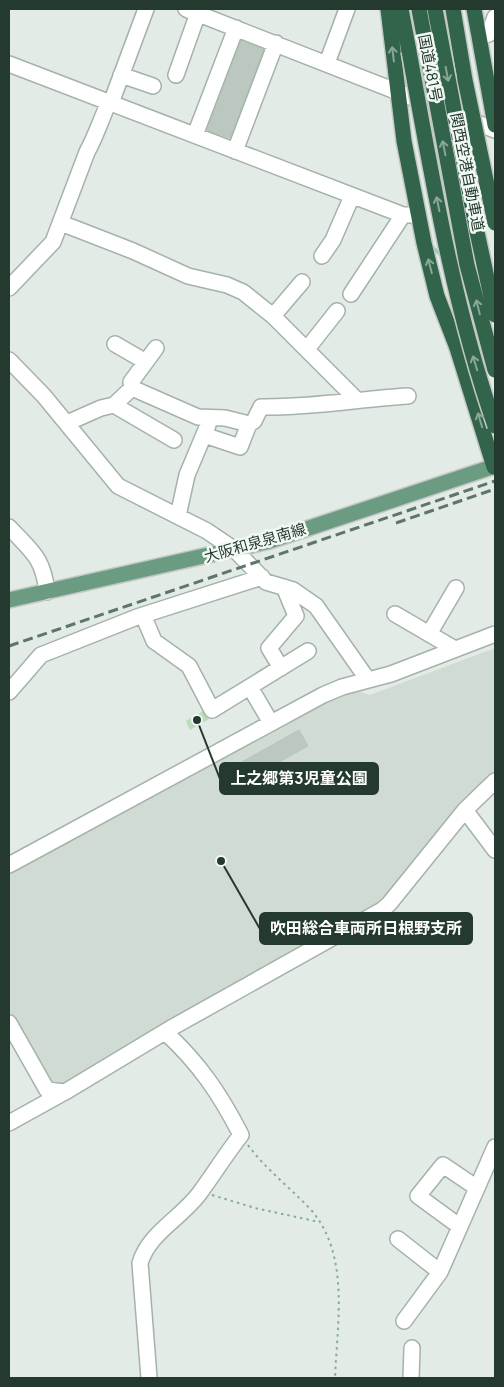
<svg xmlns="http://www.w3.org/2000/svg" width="504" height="1387" viewBox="0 0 504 1387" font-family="Manrope,'Noto Sans JP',sans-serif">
<rect width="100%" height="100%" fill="#e2ebe5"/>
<path fill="#d0dbd3" d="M 495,648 L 495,775 L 470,799 L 464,798 L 455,810 L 456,816 L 386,898 L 64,1086 L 49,1085 L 9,1013 L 9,868 L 326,701 L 354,690 L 370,695 Z"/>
<path fill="#bddabd" d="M 205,710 L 209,719 L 190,730 L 186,721 Z"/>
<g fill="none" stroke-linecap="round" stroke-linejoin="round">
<path stroke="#8fcbc4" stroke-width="3" d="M 430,244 L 443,258"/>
</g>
<path fill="#bbc8c0" stroke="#b5c4ba" d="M 241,41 L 264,49 L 230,138 L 207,130 Z
M 299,730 L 308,746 L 250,778 L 242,762 Z"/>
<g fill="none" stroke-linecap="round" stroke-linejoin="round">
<g stroke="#a5b2aa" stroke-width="18">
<path id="minor" d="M 186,9 L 495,130
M 479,37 L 489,34 L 495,17
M 327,63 L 347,9
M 9,64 L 403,215 L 418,215
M 121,75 L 153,86
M 176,75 L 198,13
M 111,103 L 146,9
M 195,135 L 236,28
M 235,151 L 276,43
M 61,223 L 133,251 L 188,276 L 227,285 L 243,292 L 273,316 L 356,399
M 322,256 L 333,240 L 352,196
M 9,288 L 53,242 L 87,152 C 96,136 101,119 109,102
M 351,294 L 403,215
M 273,316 L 302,282
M 115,344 L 146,362
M 156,348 L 131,382 L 132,388 L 198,417 L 225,418 L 249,424
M 307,349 L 337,311
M 9,360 L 44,396 L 118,486 L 207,531 L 235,550 L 266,582 L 293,590 L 316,606 L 368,680
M 114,405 L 174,440
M 67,423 L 101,408 L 114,405 L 132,388
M 204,435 L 240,447 L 249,424 L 254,421 L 261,407 C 310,408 359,399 408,396
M 178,516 L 187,475 L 208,425
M 9,527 C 32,552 43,557 47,592
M 395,614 L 455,649
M 143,615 L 154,641 L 189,666 L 212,710 L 308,651
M 429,634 L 456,588
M 281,668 L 269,648 L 296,616 L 284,587
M 250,687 L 271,723
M 9,692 L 41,655 L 137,617 L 262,577
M 465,810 L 495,850
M 9,865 L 323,695 L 342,687 L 391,674 L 495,634
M 9,1023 L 47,1090 L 65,1092 L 173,1027 L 382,910 L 389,904 L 465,810 L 495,781
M 9,1123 L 65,1092
M 459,1226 L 418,1196 L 443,1165 L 477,1188
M 398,1239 L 440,1272
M 404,1321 L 440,1272 L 495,1147
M 149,1378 L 140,1263 C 149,1233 180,1219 199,1194 C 213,1175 226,1154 241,1135 C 220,1094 199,1063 165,1032
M 411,1378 L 412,1348"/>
</g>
<g stroke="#c2c8c4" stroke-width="18">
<path id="major" d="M 9,600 L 270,541 L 495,466"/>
</g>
<g stroke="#c2c8c4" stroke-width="18">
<path id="highway" d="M 388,9 L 404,141 L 424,243 L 437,296 L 457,348 L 494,467
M 401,9 L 409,51
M 453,9 L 465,80
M 474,9 L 495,125"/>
</g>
<path stroke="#85ac95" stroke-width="2" stroke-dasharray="2.5 4" stroke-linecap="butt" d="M 248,1145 C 266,1170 291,1188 312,1211 C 350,1256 337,1324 335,1378
M 212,1195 L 255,1208 L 319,1222"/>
<use href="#minor" stroke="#fff" stroke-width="15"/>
<use href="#major" stroke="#6b9c82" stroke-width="15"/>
<use href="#highway" stroke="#32644c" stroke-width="15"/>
<path stroke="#5e7669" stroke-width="3" stroke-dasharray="10 5" stroke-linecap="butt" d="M 396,523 L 495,489
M 9,646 L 495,481"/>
<g stroke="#c2c8c4" stroke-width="18" stroke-linecap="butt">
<path id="highway-bridge" d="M 419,9 L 467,265 L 495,370
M 435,9 L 477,232 L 495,315
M 409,51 C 432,177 453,305 495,426
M 465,80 L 495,223"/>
</g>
<use href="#highway-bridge" stroke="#32644c" stroke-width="15"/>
</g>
<defs><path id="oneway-shaft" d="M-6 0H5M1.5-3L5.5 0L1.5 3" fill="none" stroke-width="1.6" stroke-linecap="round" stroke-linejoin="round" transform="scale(1.25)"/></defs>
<g stroke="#88a797">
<use href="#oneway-shaft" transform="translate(393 54) rotate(-97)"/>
<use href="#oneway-shaft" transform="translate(447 74) rotate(79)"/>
<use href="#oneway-shaft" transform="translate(444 148) rotate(-101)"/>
<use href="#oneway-shaft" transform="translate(438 204) rotate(-101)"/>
<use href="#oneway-shaft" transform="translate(430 266) rotate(-104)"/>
<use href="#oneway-shaft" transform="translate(478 307) rotate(-104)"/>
<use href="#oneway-shaft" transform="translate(475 363) rotate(-107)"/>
<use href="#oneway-shaft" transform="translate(480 420) rotate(-107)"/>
</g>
<g text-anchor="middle" stroke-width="5" stroke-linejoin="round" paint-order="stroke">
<g font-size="15" fill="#243a2e" stroke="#f2f8f3">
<text transform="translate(430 68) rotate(79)" y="5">国道481号</text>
<text transform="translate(467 172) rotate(79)" y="5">関西空港自動車道</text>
<text transform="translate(255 543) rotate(-16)" y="5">大阪和泉泉南線</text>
</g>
</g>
<path fill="none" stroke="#243a2e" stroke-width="2" d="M197 720L220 779M221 861L260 929"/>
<g fill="#243a2e" stroke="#f2f8f3" stroke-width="2">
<circle cx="197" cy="720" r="5"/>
<circle cx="221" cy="861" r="5"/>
</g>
<g fill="#243a2e" stroke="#243a2e" stroke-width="2">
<rect x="220" y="763" width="158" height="31" rx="5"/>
<rect x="260" y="913" width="212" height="31" rx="5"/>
</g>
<g font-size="16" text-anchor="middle" font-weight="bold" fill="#fff">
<text x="299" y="784">上之郷第3児童公園</text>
<text x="366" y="934">吹田総合車両所日根野支所</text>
</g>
<rect width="504" height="1387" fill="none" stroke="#243a2e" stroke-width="20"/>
</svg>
